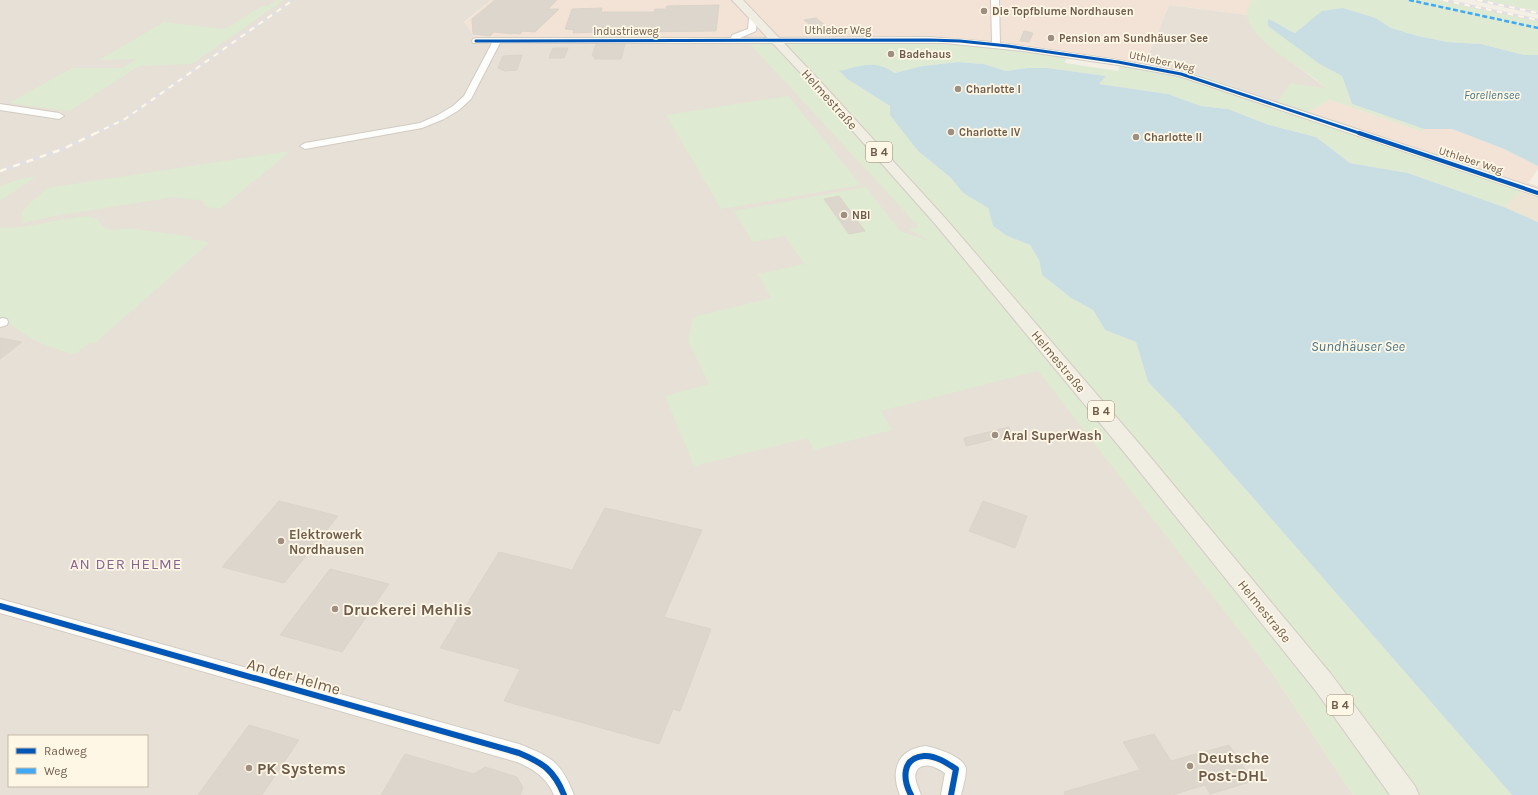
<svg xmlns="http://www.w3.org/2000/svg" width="1538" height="795" viewBox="0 0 1538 795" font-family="Karla,sans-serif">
<rect width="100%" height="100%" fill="#f4f0e6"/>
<path fill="#ede4d3" d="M 1528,183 L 1538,186 L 1538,222 L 1504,207 Z"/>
<path fill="#f2e3d6" d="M 491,0 L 1251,0 L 1247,15 L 1169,5 L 1145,64 L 1011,45 L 959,39 L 476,40 L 464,23 Z
M 1330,100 L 1423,132 L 1424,129 L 1452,129 L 1504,149 L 1538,166 L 1538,169 L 1526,186 L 1306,112 Z"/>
<path fill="#e6e0d7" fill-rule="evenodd" d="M 0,0 L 491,0 L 464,22 L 476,40 L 745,38 L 920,227 L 910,229 L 932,242 L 1053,388 L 1273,674 L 1353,795 L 0,795 ZM 9,736 L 147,736 L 147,786 L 9,786 Z
M 1169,5 L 1247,15 L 1253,29 L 1266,43 L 1326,88 L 1277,103 L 1203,76 L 1145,64 Z"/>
<path fill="#deead1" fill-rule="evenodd" d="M 277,0 L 284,0 L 192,64 L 139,66 L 70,111 L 9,103 L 72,68 L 123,68 L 136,59 L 99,60 L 164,22 L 225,29 L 262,6 L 267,6 Z
M 1251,0 L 1438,0 L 1538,21 L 1538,55 L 1524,55 L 1481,44 L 1448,42 L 1418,36 L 1391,28 L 1376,18 L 1343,8 L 1306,24 L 1295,33 C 1285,29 1278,22 1268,19 L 1321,65 L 1342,76 L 1352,104 L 1424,129 L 1423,132 L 1330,100 L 1307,112 L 1526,186 L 1504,207 L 1408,173 L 1350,163 L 1316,137 L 1269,125 L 1228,109 L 1201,106 L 1168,94 L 1098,84 L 1106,76 L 1048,68 L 1027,68 L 1006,71 L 984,64 L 958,62 L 922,66 L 895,73 C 879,62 857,66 840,72 L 847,79 L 890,106 L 918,151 L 951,178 L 963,193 L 988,208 L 993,226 L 1007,236 L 1030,245 L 1039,260 L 1042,275 L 1071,298 L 1093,310 L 1105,330 L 1136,342 L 1148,382 L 1179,414 L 1254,499 L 1512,795 L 1353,795 L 1273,674 L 1038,371 L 881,411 L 892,430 L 814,450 L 807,438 L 694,466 L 665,396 L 709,384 L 688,341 L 693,317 L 771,298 L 758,274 L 804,264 L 785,236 L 753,242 L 734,211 L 866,187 L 900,231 L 929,241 L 909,229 L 919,227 L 745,38 L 922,38 L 959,39 L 1011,45 L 1145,64 L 1203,76 L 1277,103 L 1290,83 L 1325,88 C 1307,68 1251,44 1247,15 C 1247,11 1250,4 1251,0 ZM 1066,58 L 1120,65 L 1120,66 L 1118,71 L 1065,63 Z
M 1480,0 L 1538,0 L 1538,11 Z
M 788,96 L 861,185 L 721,209 L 666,115 Z
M 291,151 L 220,209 L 206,207 L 203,201 L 175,197 L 60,215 L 22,223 L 22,211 L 47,188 Z
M 37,176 L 0,201 L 0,186 L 20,179 Z
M 88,216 L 98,219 C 105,239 127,224 142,230 L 193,237 L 190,239 L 210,242 L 94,344 L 90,343 L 75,354 C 49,349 23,337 3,317 L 0,320 L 0,228 C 30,229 58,218 88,216 Z"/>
<path fill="#c9dee3" d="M 1343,8 L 1376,18 L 1391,28 L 1418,36 L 1448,42 L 1481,44 L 1524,55 L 1538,55 L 1538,166 L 1504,149 L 1452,129 L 1424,129 L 1352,104 L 1342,76 L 1321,65 L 1268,26 L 1268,19 C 1278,22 1285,29 1295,33 L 1322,11 Z
M 958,62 L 984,64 L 1006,71 L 1027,68 L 1048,68 L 1106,76 L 1099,84 L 1168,94 L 1201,106 L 1228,109 L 1269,125 L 1316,137 L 1350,163 L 1408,173 L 1504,207 L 1538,222 L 1538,795 L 1512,795 L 1254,499 L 1179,414 L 1148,382 L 1136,342 L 1105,330 L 1093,310 L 1071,298 L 1042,275 L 1039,260 L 1030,245 L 1007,236 L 993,226 L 988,208 L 963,193 L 951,178 L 918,151 L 890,115 L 890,106 L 847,79 L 839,71 C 862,66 874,59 895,73 L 922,66 Z"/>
<path fill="#ddd6cc" stroke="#dcd4c9" d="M 495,0 L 557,0 L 548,9 L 559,9 L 535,32 L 523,31 L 520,34 L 513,33 L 512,34 L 494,32 L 490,36 L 473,34 L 472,19 Z
M 719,5 L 716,31 L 628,32 L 627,36 L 598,36 L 599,32 L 573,33 L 574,30 L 565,29 L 572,9 L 602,8 L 601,12 L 654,12 L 655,9 L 666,9 L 667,6 Z
M 816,18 L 831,30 L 818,32 L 804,20 Z
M 1024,31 L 1033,33 L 1029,42 L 1020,41 Z
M 596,44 L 625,44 L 621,59 L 594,59 L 595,56 L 592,56 Z
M 553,48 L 568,48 L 564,58 L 549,58 Z
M 522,55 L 517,70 L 505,71 L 498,68 L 503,56 Z
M 839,196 L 865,231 L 849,234 L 824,199 Z
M 0,338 L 22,342 L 0,359 Z
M 1009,427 L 1011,435 L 966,446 L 964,438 Z
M 279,501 L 338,516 L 284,583 L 222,567 Z
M 983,501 L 1027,516 L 1015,548 L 969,531 Z
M 605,508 L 702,530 L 664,617 L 711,629 L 680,711 L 673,709 L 659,744 L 504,701 L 520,669 L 440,648 L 499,552 L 572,570 Z
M 330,569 L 389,584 L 342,652 L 280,635 Z
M 249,725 L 299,740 L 262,795 L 198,795 Z
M 1154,734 L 1171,761 L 1229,745 L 1253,781 L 1210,794 L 1205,785 L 1172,795 L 1065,795 L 1064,792 L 1140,770 L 1123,742 Z
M 405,754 L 474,774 L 485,767 L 517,777 L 523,788 L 520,795 L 381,795 Z"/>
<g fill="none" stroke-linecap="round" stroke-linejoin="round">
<g stroke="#d2cbc2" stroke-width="2">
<path id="minor" d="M 991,0 L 999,0 L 1000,43 L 1118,60 L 1184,72 L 1538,189 L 1538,196 L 1179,76 L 1118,65 L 1023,51 L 945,43 L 500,43 L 471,99 L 459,110 L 444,119 L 422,128 L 305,149 L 300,146 L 305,143 L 420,123 L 438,115 L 453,106 L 464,96 L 492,43 L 473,43 L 472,41 L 473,39 L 476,38 L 731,38 L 732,35 L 748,29 L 749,18 L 753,16 L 757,18 L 756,31 L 740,38 L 929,37 L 992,42 Z
M 0,104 L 59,113 L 64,116 L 59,119 L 0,110 Z
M 2,318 L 7,319 L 8,322 L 7,325 L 0,327 L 0,319 Z
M 0,599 L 519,744 C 552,757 561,762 574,795 L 554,795 C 547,778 534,769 517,762 L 0,613 Z
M 926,746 C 936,748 965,757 966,769 C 966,777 963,787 961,795 L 941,795 L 945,773 C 937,768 928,762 919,768 C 911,775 918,786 921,795 L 900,795 C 890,771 897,749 926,746 Z"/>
</g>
<g stroke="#d3ccc4" stroke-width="2">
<path id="major" d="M 732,0 L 743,0 L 820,81 L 946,219 L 1142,447 L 1331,674 L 1415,786 L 1419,795 L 1390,795 L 1315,690 L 1128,457 L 936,225 L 812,85 Z"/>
</g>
<use href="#minor" fill="#fdfdfb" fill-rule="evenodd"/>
<use href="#major" fill="#f0ede3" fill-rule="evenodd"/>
<g stroke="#e3e0e3" stroke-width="3">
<path id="rail-far1" d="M 1443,0 L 1538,20
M 1477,0 L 1538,13
M 94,134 L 125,119 L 293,0"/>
</g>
<g stroke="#e3e0e3" stroke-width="3.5">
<path id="rail" d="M 0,171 L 63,149 L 96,133"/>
</g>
<use href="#rail-far1" stroke="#fef7e6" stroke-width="2" stroke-dasharray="5.5" stroke-linecap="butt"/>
<use href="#rail" stroke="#fef7e6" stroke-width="2.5" stroke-dasharray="7" stroke-linecap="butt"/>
<path stroke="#3fa9f5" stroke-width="2.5" stroke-dasharray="5 2.5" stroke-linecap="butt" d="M 1409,0 L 1538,28"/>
<g stroke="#fef7e6" stroke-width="4.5">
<path id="cycleway-far2" d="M 476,41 L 929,40 L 960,41 L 1008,46 L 1118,62 L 1181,74 L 1362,134"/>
</g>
<g stroke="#fef7e6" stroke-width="6">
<path id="cycleway-far1" d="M 1359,133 L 1538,193"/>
</g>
<g stroke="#fef7e6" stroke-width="9">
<path id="cycleway" d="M 0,606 L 519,753 C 543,763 554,770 564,795
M 911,795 C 903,780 901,758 924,756 C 935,755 947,763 956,769 L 951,795"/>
</g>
<use href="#cycleway-far2" stroke="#0057b8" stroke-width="3"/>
<use href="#cycleway-far1" stroke="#0057b8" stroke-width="4"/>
<use href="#cycleway" stroke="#0057b8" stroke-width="6"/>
</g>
<g fill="#9e8f81" stroke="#fef7e6" stroke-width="1.5">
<circle cx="984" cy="11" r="4"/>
<circle cx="1051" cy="38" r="4"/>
<circle cx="891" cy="54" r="4"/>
<circle cx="958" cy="89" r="4"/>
<circle cx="951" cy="132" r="4"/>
<circle cx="1136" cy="137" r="4"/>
<circle cx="844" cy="215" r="4"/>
<circle cx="995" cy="435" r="4"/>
<circle cx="281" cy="541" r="4"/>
<circle cx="335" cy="609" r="4"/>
<circle cx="1190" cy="766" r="4"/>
<circle cx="249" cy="768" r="4"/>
</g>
<g text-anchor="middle" stroke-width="3.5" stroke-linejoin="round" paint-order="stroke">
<g font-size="11" font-weight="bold" fill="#6f5b4a" stroke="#fef7e6" text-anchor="start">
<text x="992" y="15">Die Topfblume Nordhausen</text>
<text x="1059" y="42">Pension am Sundhäuser See</text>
<text x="899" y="58">Badehaus</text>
<text x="966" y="93">Charlotte I</text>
<text x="959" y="136">Charlotte IV</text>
<text x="1144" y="141">Charlotte II</text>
<text x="852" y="219">NBI</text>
</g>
<g font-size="11" fill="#6f5b4a" stroke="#fef7e6">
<text x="838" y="34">Uthleber Weg</text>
<text x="626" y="35">Industrieweg</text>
<text transform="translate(1162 61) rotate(12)" y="4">Uthleber Weg</text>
<text transform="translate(1471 160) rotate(18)" y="4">Uthleber Weg</text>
</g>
<g font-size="12" font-style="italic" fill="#487688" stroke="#fef7e6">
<text x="1492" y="99">Forellensee</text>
</g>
<g fill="#fef7e6" stroke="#9a8a79" stroke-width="1">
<rect x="866" y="142" width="26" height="20" rx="3"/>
<rect x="1088" y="401" width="26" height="20" rx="3"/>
<rect x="1327" y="695" width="26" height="20" rx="3"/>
</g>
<g font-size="12" font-weight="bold" fill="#6f5b4a">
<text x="879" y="156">B 4</text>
<text x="1101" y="415">B 4</text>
<text x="1340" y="709">B 4</text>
</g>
<g font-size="13" fill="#6f5b4a" stroke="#fef7e6">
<text transform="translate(830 99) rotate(48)" y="5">Helmestraße</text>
<text transform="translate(1059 361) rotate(50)" y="5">Helmestraße</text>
<text transform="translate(1265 611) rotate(51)" y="5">Helmestraße</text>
</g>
<g font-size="13" font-weight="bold" fill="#6f5b4a" stroke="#fef7e6" text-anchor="start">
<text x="1003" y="440">Aral SuperWash</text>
<text x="289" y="539">Elektrowerk<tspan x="289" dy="15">Nordhausen</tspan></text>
</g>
<g font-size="14" font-style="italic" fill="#487688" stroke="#fef7e6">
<text x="1358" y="351">Sundhäuser See</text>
</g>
<g font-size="15" letter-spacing="1" fill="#886592" stroke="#fef7e6">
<text x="126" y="569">AN DER HELME</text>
</g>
<g font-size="16" font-weight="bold" fill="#6f5b4a" stroke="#fef7e6" text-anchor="start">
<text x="343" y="615">Druckerei Mehlis</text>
<text x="1198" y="763">Deutsche<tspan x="1198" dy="18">Post-DHL</tspan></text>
<text x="257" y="774">PK Systems</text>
</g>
<g font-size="16" fill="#6f5b4a" stroke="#fef7e6">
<text transform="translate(294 676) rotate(16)" y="6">An der Helme</text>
</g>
</g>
<rect x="8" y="735" width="140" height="52" fill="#fef7e6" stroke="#c5b9a8"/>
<rect x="16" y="748" width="20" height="6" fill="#0057b8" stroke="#c5b9a8"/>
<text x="44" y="755" font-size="12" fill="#6f5b4a">Radweg</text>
<rect x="16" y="768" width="20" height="6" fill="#3fa9f5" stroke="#c5b9a8"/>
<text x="44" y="775" font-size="12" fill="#6f5b4a">Weg</text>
</svg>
